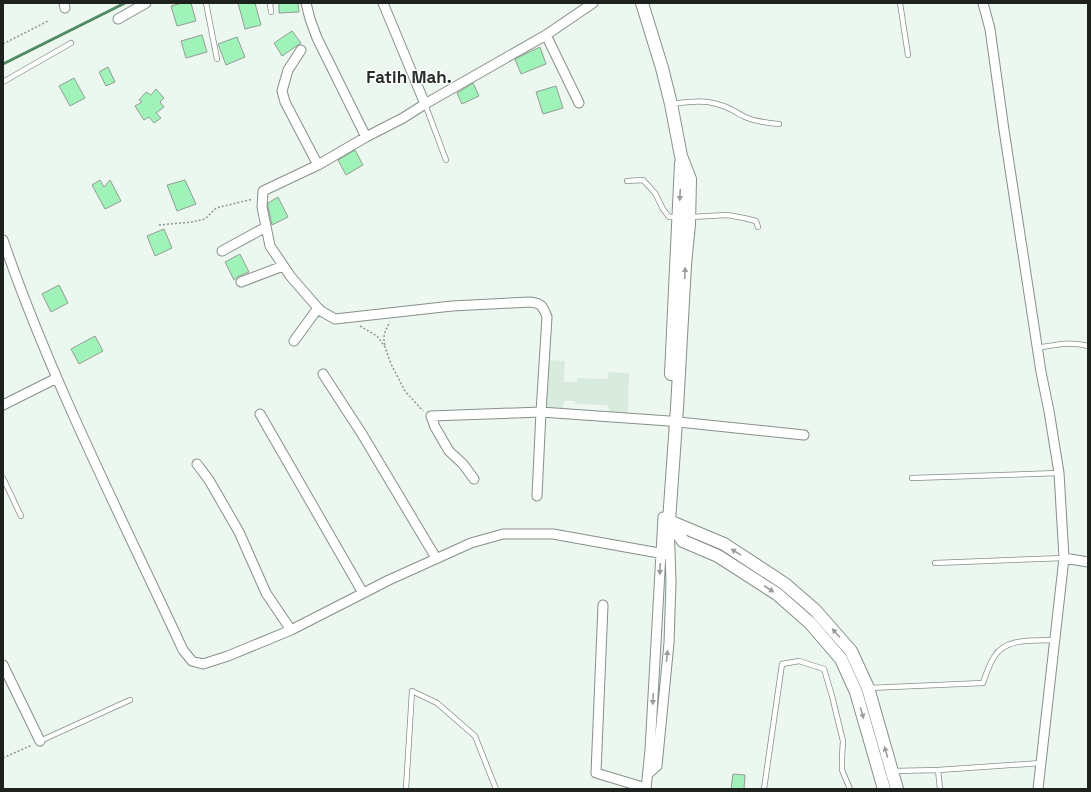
<svg xmlns="http://www.w3.org/2000/svg" width="1091" height="792" viewBox="0 0 1091 792" font-family="'Space Grotesk',sans-serif">
<rect width="100%" height="100%" fill="#ecf7ef"/>
<path fill="#d9ebde" d="M 548,360 L 565,361 L 564,382 L 577,382 L 577,378 L 608,379 L 608,372 L 629,373 L 628,415 L 611,414 L 607,405 L 575,404 L 575,401 L 564,401 L 563,412 L 546,411 Z"/>
<g fill="none" stroke-linecap="round" stroke-linejoin="round">
<path stroke="#4f8b63" stroke-width="3" d="M 3,64 L 125,3"/>
</g>
<path fill="#9ff3b9" stroke="#949d96" d="M 182,3 L 191,3 L 196,21 L 177,26 L 171,6 Z
M 238,3 L 255,3 L 261,25 L 245,29 Z
M 279,3 L 298,3 L 299,12 L 279,13 Z
M 292,31 L 301,43 L 282,56 L 274,43 Z
M 202,35 L 207,52 L 186,58 L 181,41 Z
M 237,37 L 245,57 L 226,65 L 218,44 Z
M 540,47 L 546,64 L 521,74 L 515,59 L 531,51 Z
M 108,67 L 115,82 L 106,86 L 99,72 Z
M 74,78 L 85,98 L 70,106 L 59,86 Z
M 473,83 L 479,96 L 462,104 L 457,93 Z
M 556,86 L 563,108 L 543,114 L 536,92 Z
M 156,89 L 164,98 L 160,102 L 164,107 L 156,113 L 161,118 L 154,123 L 149,117 L 144,120 L 135,106 L 142,102 L 139,100 L 146,92 L 151,95 Z
M 355,150 L 363,165 L 346,175 L 338,160 Z
M 100,180 L 104,187 L 110,180 L 121,201 L 105,209 L 92,185 Z
M 185,180 L 196,204 L 177,211 L 167,185 Z
M 278,197 L 288,217 L 272,225 L 268,207 L 268,203 Z
M 164,229 L 172,248 L 155,256 L 147,236 Z
M 240,254 L 249,272 L 239,276 L 234,280 L 225,262 Z
M 59,285 L 68,303 L 51,312 L 42,294 Z
M 95,336 L 103,351 L 79,364 L 71,349 Z
M 733,774 L 745,775 L 744,789 L 731,789 Z"/>
<g fill="none" stroke-linecap="round" stroke-linejoin="round">
<g stroke="#869089" stroke-width="6">
<path id="service" d="M 206,3 L 217,59
M 270,3 L 271,12
M 900,3 L 908,55
M 3,82 L 71,43
M 425,104 L 446,160
M 671,104 C 688,102 704,99 720,105 C 729,107 737,113 745,117 C 756,122 768,123 779,124
M 627,181 L 643,180 L 655,193 L 663,209 L 669,217 L 677,217
M 691,217 L 727,215 L 744,218 L 756,221 L 758,227
M 1037,348 C 1055,345 1071,341 1088,346
M 3,478 L 21,516
M 912,478 L 1059,473
M 935,563 L 1064,558
M 869,688 L 983,683 C 986,674 989,665 994,657 C 1006,637 1034,641 1055,640
M 40,741 L 130,700
M 938,770 L 940,789
M 893,771 L 938,770 L 1041,763
M 406,789 L 412,691 L 437,703 L 475,736 L 496,789
M 764,789 L 782,664 L 799,661 L 824,669 L 832,696 L 843,741 L 842,757 L 842,770 L 850,789"/>
</g>
<g stroke="#869089" stroke-width="11">
<path id="minor" d="M 64,3 L 65,8
M 306,3 L 310,19 L 317,38 L 366,137
M 383,3 L 425,104
M 983,3 L 990,29 L 1004,130 L 1041,372 L 1049,411 L 1059,473 L 1064,558 L 1038,789
M 118,19 L 146,3
M 546,35 L 579,103
M 301,50 L 288,70 L 282,91 L 285,102 L 318,165
M 3,240 C 52,382 120,514 183,650 L 192,661 L 203,664 L 228,656 L 291,630 L 389,580 L 471,543 L 503,534 L 553,534 L 670,555
M 222,251 L 266,227
M 241,282 L 283,266
M 294,341 L 318,308
M 323,374 L 362,434 L 436,558
M 3,405 L 57,378
M 260,414 L 363,593
M 197,464 L 209,480 L 239,532 L 266,593 L 291,630
M 474,479 L 463,464 L 449,451 L 435,427 L 431,416 L 541,412 L 669,421 L 804,435
M 537,496 L 541,412 L 547,317 C 543,306 541,303 530,302 L 452,306 L 335,319 L 321,311 L 318,308 L 291,277 L 270,246 L 262,207 L 263,191 L 318,165 L 366,137 L 403,118 L 425,104 L 546,35 L 593,3
M 1064,558 L 1088,562
M 603,605 L 596,773 L 646,788
M 3,665 L 40,741
M 648,774 L 657,766 L 669,643 L 671,582 L 669,521
M 646,789 L 650,750 L 663,517"/>
</g>
<g stroke="#869089" stroke-width="14">
<path id="tertiary" d="M 642,3 L 662,68 L 671,104 L 681,156 L 690,179 L 689,224 L 685,265 L 677,408 L 669,521 L 683,541 L 718,556 L 777,594 L 810,623 L 841,659 L 856,692 L 884,789
M 671,374 L 681,163
M 669,521 L 724,544 L 785,584 L 815,610 L 851,651 L 868,688 L 897,789"/>
</g>
<path stroke="#8f9691" stroke-width="1.5" stroke-dasharray="2 2" stroke-linecap="butt" d="M 3,44 L 48,21
M 159,225 L 192,222 L 205,219 L 216,208 L 253,199
M 360,326 L 377,336 L 385,347 L 391,364 L 405,391 L 423,411
M 385,345 C 382,336 386,329 390,322
M 3,758 L 32,745"/>
<use href="#service" stroke="#fff" stroke-width="4.5"/>
<use href="#minor" stroke="#fff" stroke-width="9"/>
<use href="#tertiary" stroke="#fff" stroke-width="12"/>
</g>
<defs><path id="oneway-solid" d="M-6-.8H1V-3.2L6.5 0L1 3.2V.8H-6Z"/></defs>
<g fill="#9a9c9a">
<use href="#oneway-solid" transform="translate(680 195) rotate(93)"/>
<use href="#oneway-solid" transform="translate(685 273) rotate(-87)"/>
<use href="#oneway-solid" transform="translate(736 552) rotate(-148)"/>
<use href="#oneway-solid" transform="translate(660 569) rotate(93)"/>
<use href="#oneway-solid" transform="translate(769 589) rotate(33)"/>
<use href="#oneway-solid" transform="translate(836 633) rotate(-131)"/>
<use href="#oneway-solid" transform="translate(667 656) rotate(-84)"/>
<use href="#oneway-solid" transform="translate(653 699) rotate(93)"/>
<use href="#oneway-solid" transform="translate(862 713) rotate(74)"/>
<use href="#oneway-solid" transform="translate(886 752) rotate(-106)"/>
</g>
<g text-anchor="middle" stroke-width="3" stroke-linejoin="round" paint-order="stroke">
<g font-size="17" font-weight="bold" fill="#252d27" stroke="#fff">
<text x="409" y="83">Fatih Mah.</text>
</g>
</g>
<rect width="1091" height="792" fill="none" stroke="#1e221f" stroke-width="8"/>
</svg>
